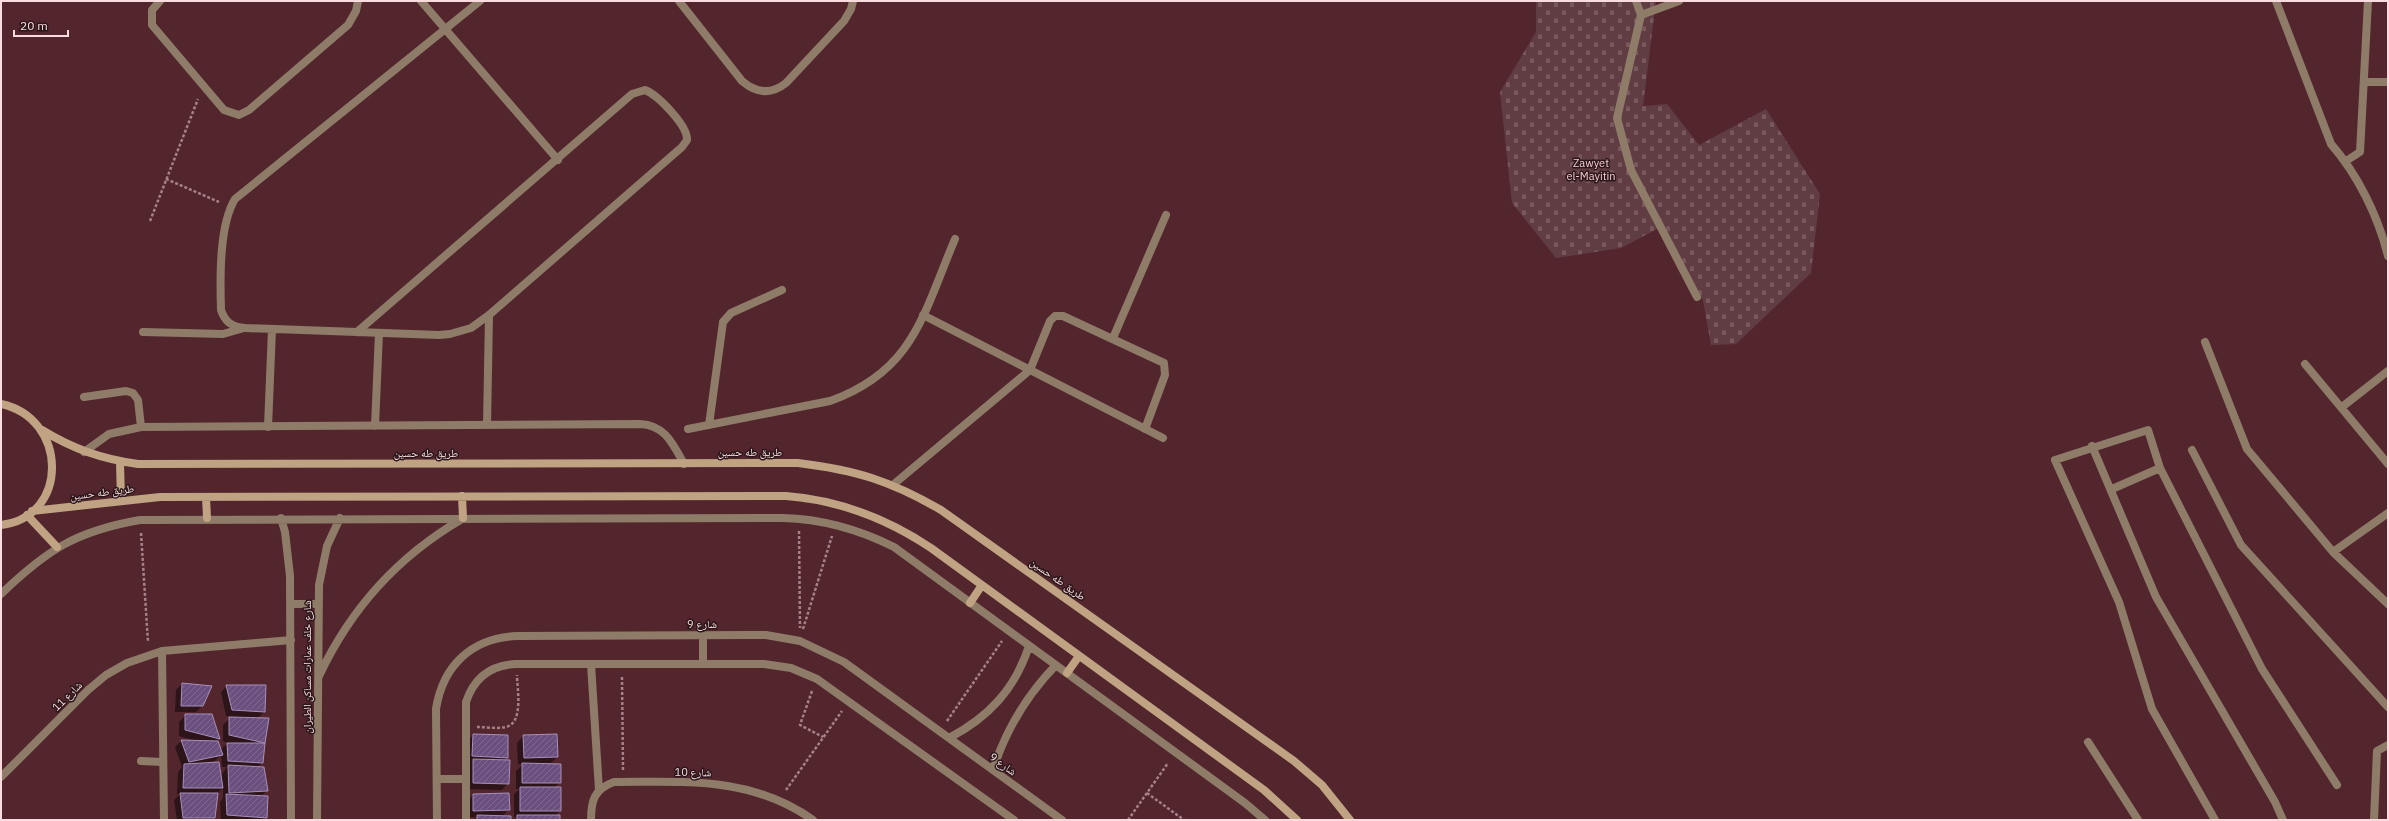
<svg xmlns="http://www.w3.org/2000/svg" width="2389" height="821" viewBox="0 0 2389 821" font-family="'IBM Plex Sans','Noto Naskh Arabic',sans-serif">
<defs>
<pattern id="cemetery-stones" width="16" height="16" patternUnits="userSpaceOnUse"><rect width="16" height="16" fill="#603d42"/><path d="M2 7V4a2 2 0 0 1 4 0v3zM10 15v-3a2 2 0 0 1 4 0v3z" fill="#78585d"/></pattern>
<pattern id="building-hatch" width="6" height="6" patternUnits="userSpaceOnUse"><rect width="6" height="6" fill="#6a4f7f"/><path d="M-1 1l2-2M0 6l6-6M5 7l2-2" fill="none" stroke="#806891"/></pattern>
</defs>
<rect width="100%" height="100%" fill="#53262e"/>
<path fill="url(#cemetery-stones)" d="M 1536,1 L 1656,1 L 1643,106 L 1667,104 L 1699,145 L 1766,109 L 1820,194 L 1811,273 L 1736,344 L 1711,345 L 1703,300 L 1659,228 L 1621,248 L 1556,258 L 1512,203 L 1500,92 L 1536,32 Z"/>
<path fill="#0007" fill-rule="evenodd" d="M 182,684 L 202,706 L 196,712 L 175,712 L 176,690 Z
M 227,686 L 264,712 L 257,719 L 268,719 L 262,763 L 258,767 L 267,790 L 261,797 L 266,817 L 264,820 L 221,820 L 220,802 L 223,798 L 223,788 L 216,794 L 214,818 L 212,820 L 177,820 L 174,800 L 180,794 L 177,794 L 178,772 L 182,767 L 175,747 L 181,741 L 196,741 L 179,736 L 179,722 L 186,715 L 211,715 L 218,739 L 215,742 L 220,750 L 228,743 L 223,741 L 223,725 L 230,718 L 239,718 L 239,717 L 226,716 L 221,692 ZM 221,755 L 222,767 L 227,767 L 220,777 L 207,763 L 215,761 Z
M 473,735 L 507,757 L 504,760 L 508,783 L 502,790 L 467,789 L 467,766 L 471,763 L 467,762 L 467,742 Z
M 523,736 L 557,757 L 549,765 L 560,782 L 554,788 L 560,811 L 555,816 L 559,820 L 513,820 L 517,817 L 514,817 L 514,794 L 520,789 L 516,789 L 516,771 L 523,764 L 518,764 L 517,743 Z
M 473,795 L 509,809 L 502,817 L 510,820 L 474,820 L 477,817 L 467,817 L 467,802 Z"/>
<path fill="url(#building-hatch)" stroke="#a890bb" d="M 182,683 L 212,686 L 203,706 L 181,706 Z
M 226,685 L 266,685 L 265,712 L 232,710 Z
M 185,714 L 212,714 L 220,739 L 185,730 Z
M 229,717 L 269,718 L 265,743 L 229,735 Z
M 473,734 L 508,735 L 508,758 L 472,756 Z
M 557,734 L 558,757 L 524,758 L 523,735 Z
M 181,740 L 218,741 L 223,755 L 189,762 Z
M 227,743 L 265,743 L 263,763 L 228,761 Z
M 473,759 L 510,760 L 509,784 L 473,783 Z
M 219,762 L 223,788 L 183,788 L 184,764 Z
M 522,763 L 561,764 L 561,783 L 522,783 Z
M 228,765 L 264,767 L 268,791 L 229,793 Z
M 520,787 L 561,787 L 561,811 L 520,811 Z
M 180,793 L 218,793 L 215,818 L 183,818 Z
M 509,793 L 510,810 L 473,811 L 473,794 Z
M 226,794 L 268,796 L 267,818 L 227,815 Z
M 477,815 L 511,816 L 511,820 L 477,820 Z
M 517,815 L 560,815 L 560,820 L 517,820 Z"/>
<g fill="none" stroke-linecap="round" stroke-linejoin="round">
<path stroke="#a78187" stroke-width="2.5" stroke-dasharray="3 2" stroke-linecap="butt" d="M 166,179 L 219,202
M 150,221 L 198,99
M 799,531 L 800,628
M 141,533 L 148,642
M 803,629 L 832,536
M 622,677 L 623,770
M 812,691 L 800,725 L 823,737
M 947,721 L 1002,641
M 477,727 C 486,727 497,729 506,727 C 524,723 517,688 517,675
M 786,790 L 842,711
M 1147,793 L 1184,820
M 1128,820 L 1168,763"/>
<path stroke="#8e7c68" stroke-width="8" d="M 160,1 L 152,10 L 152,25 L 224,110 L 239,115 L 249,110 L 348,25 L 356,11 L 358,1
M 421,1 L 558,160
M 679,1 L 742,81 C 756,93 771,95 786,83 L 844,21 L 851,9 L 853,1
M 923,315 L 1163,438
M 143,332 L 223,334 L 244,328
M 357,332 L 632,94 L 645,90 C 658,95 688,126 687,140 L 682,147 L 489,315 L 471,328 L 450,334 L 439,335 L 245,328 C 232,327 225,322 221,310 C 220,279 219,225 235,199 L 480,1
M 1113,338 L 1166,215
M 84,397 L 126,391 L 133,393 L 138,400 L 141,427
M 487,425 L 489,315
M 709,425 L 723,322 L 731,313 L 782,290
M 375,426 L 379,333
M 268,427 L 272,329
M 688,429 L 830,401 C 914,371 923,314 955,239
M 84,452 L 109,434 L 141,427 L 640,424 C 665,425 673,444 684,464
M 894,484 L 1030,370 L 1050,321 L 1055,316 L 1063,316 L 1164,363 L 1165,375 L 1145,429
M 141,761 L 163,762"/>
<path stroke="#8e7c68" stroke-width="8" d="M 1636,1 L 1641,15 L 1617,118 L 1631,170 L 1697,297
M 2276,1 L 2331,144 C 2358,175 2378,216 2388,256
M 1641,15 L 1679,1
M 2365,82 L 2388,82
M 2346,161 L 2360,152 L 2368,1
M 2205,342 L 2247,449 L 2333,552 L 2388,604
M 2305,364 L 2388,464
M 2342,407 L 2388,371
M 2092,446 L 2156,597 L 2275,802 L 2283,820
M 2192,450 L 2241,545 L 2388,707
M 2112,489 L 2160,468
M 281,518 L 285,532 L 290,576 L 291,820
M 2333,552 L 2388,513
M 1,594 C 47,550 76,531 140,520 L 783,518 C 823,519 858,529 894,547 L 1245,803 L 1265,820
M 290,604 L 318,604
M 703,636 L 703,664
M 162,651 L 164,820
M 591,664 L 599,790
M 319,676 C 351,608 397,557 462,519
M 949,738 C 989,717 1015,689 1029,646
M 2088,742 L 2138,820
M 993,770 C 1006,729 1026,696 1056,665
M 1,777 L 88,690 L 106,675 L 127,663 L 162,651 L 291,640
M 437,779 L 465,779
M 317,820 L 319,585 L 327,546 L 340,518
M 437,820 L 436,709 C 443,665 472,638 517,636 L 749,635 L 766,635 L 800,641 L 844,662 L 1062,820
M 466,820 L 466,702 C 474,678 491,665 516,664 L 764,664 L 791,668 L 817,679 L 1014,820
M 591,820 C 591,801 594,789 614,782 C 685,782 751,776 813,820
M 2215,820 L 2152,709 L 2119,602 L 2055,460 L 2148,430 L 2160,468 L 2262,669 L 2337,785
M 2374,820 L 2377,751 L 2388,745"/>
<path stroke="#bfa383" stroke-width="8" d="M 1,404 C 68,418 70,517 1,525
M 42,430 C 73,449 102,459 138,464 L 798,463 C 856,470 891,481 941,510 L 1294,761 L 1322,785 L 1350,820
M 120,462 L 121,500
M 462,496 L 463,518
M 206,497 L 207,518
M 32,511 L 160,497 L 786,496 C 840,500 886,518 931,548 L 1264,790 L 1297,820
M 27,515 L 57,547
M 970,603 L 982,585
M 1067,673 L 1079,656"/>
</g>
<g text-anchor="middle" stroke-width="3" stroke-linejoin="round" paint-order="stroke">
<g font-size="11" fill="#f7cfd4" stroke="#2b171a">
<text x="1591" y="167">Zawyet<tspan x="1591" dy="13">el-Mayitin</tspan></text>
</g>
<g font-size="11" fill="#fadce0" stroke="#2b171a">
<text x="750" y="456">طريق طه حسين</text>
<text x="426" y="457">طريق طه حسين</text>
<text transform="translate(102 492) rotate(-7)" y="4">طريق طه حسين</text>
<text transform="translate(1058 579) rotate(35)" y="4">طريق طه حسين</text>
<text x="702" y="628">شارع 9</text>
<text transform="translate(307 667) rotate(-90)" y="4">شارع خلف عمارات مساكن الطيران</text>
<text transform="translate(67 696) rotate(-45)" y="4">شارع 11</text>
<text transform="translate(1003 764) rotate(36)" y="4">شارع 9</text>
<text transform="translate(693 772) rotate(1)" y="4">شارع 10</text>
</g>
</g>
<rect width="2389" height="821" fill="none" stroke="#fadce0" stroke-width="4"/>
<path d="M14 30v6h54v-6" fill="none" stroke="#fadce0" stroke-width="2"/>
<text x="20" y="30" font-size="12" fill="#fadce0" stroke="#2b171a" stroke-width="3" paint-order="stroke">20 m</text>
</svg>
